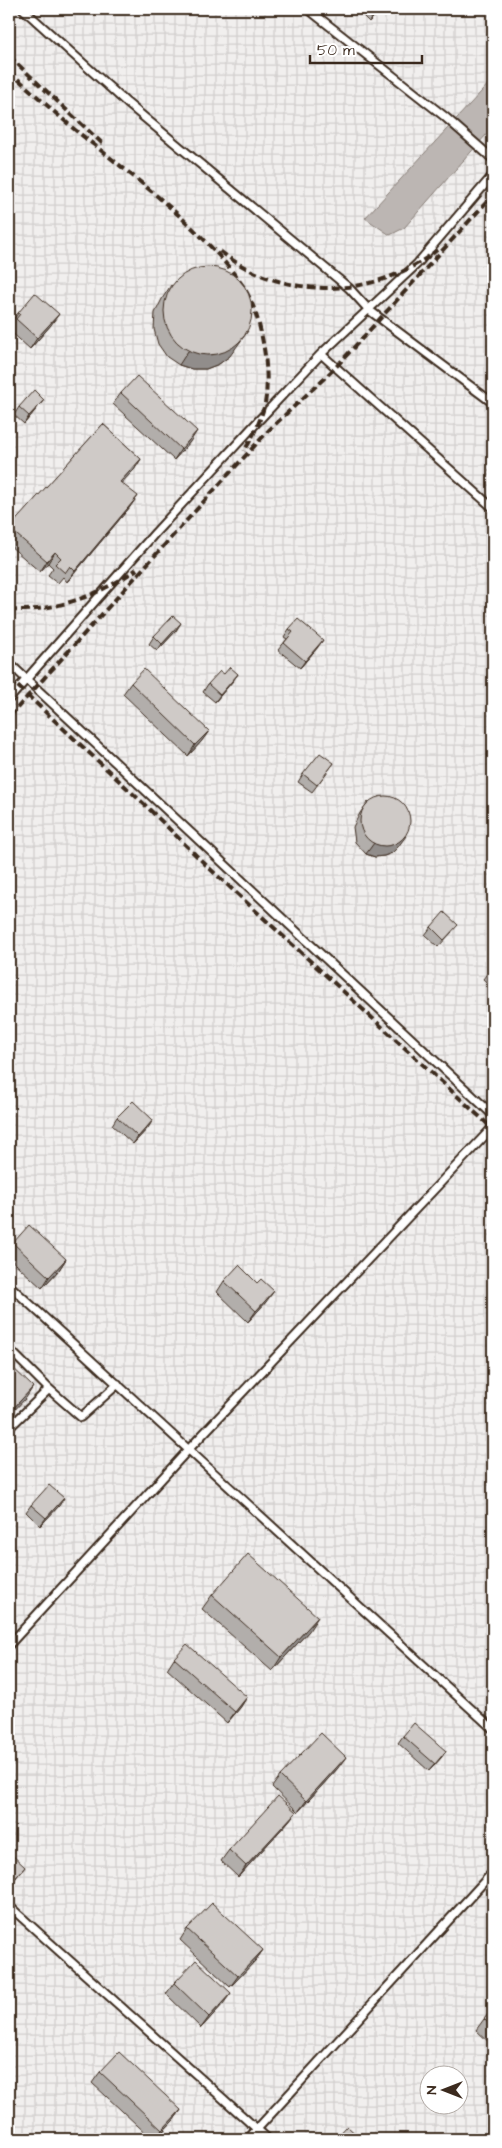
<svg xmlns="http://www.w3.org/2000/svg" width="502" height="2148" viewBox="0 0 502 2148" font-family="'Architects Daughter',sans-serif">
<defs>
<pattern id="industrial-grid" width="8" height="8" patternUnits="userSpaceOnUse" patternTransform="scale(1.25)"><rect width="8" height="8" fill="#f1efee"/><path d="M0 4h8M4 0v8" fill="none" stroke="#d0cdcc"/></pattern>
</defs>
<rect width="100%" height="100%" fill="#fff"/>
<filter id="ink" filterUnits="userSpaceOnUse"><feTurbulence type="fractalNoise" baseFrequency=".02" numOctaves="2"/><feDisplacementMap in="SourceGraphic" scale="10" xChannelSelector="R" yChannelSelector="G"/><feConvolveMatrix kernelMatrix="1 2 1 2 8 2 1 2 1" color-interpolation-filters="sRGB"/></filter>
<g filter="url(#ink)">
<path fill="url(#industrial-grid)" fill-rule="evenodd" d="M 9,9 L 493,9 L 493,2139 L 9,2139 ZM 430,2076 L 460,2076 L 460,2106 L 430,2106 Z"/>
<path fill="#bcb6b3" stroke="#887e77" d="M 493,79 L 493,127 L 404,228 L 390,235 L 365,218 Z"/>
<g fill="none" stroke-linecap="round" stroke-linejoin="round">
<g stroke="#3b2a1e" stroke-width="11">
<path id="service" d="M 23,9 L 127,103 L 349,288 L 369,310 L 493,403
M 308,9 L 444,116 L 493,159
M 321,354 L 493,508
M 9,663 L 493,1115
M 9,699 L 155,533 L 260,419 L 321,354 L 417,264 L 493,175
M 9,1285 L 493,1729
M 9,1349 L 49,1389 L 81,1417 L 118,1384
M 9,1428 L 49,1389
M 9,1645 L 189,1449 L 493,1127
M 9,1906 L 268,2139
M 248,2139 L 493,1872"/>
</g>
<use href="#service" stroke="#fff" stroke-width="7"/>
<path stroke="#3b2a1e" stroke-width="4" stroke-dasharray="8 4" stroke-linecap="butt" d="M 9,56 L 105,146
M 9,71 C 30,90 52,110 74,129 C 129,173 202,227 243,286 C 261,313 271,371 265,403 C 261,420 253,437 244,451
M 220,251 C 283,301 375,300 437,250
M 9,610 C 55,612 100,595 137,569
M 9,678 L 144,804 L 208,867 L 493,1129
M 9,717 L 216,488 L 269,430 L 335,368 L 493,195"/>
</g>
<path fill="#b2aeab" stroke="#3b2a1e" d="M 361,9 L 382,9 L 369,22 L 359,12 Z
M 171,285 L 230,356 L 219,364 L 206,369 L 192,369 L 179,365 L 167,357 L 158,344 L 154,329 L 155,313 L 162,299 Z
M 18,313 L 51,325 L 30,349 L 9,330 L 9,329 L 12,325 L 10,324 Z
M 121,393 L 190,442 L 174,460 L 113,404 Z
M 44,400 L 38,407 L 24,424 L 14,415 L 19,407 Z
M 103,424 L 141,459 L 134,470 L 121,483 L 130,507 L 67,582 L 63,577 L 58,583 L 48,575 L 53,568 L 48,563 L 40,572 L 9,545 L 9,529 Z
M 493,466 L 493,475 L 489,471 Z
M 289,629 L 318,647 L 300,668 L 278,650 L 287,639 L 284,637 Z
M 176,631 L 157,651 L 149,644 L 154,636 Z
M 224,674 L 238,674 L 215,702 L 203,692 L 208,684 Z
M 131,683 L 209,731 L 201,742 L 188,756 L 123,694 Z
M 334,763 L 312,792 L 298,782 L 303,774 Z
M 368,802 L 398,847 L 392,853 L 384,856 L 375,857 L 366,854 L 355,842 L 353,827 L 360,813 Z
M 431,927 L 452,932 L 438,947 L 425,935 Z
M 493,966 L 493,988 L 483,979 Z
M 117,1117 L 148,1128 L 133,1144 L 112,1125 Z
M 13,1243 L 66,1259 L 59,1270 L 42,1288 L 9,1258 L 9,1249 Z
M 224,1281 L 257,1283 L 266,1302 L 248,1322 L 217,1292 Z
M 31,1505 L 59,1506 L 40,1526 L 26,1512 Z
M 212,1595 L 309,1631 L 272,1671 L 202,1609 Z
M 174,1658 L 247,1697 L 240,1708 L 227,1723 L 167,1669 Z
M 403,1736 L 446,1751 L 441,1758 L 429,1771 L 398,1743 Z
M 338,1768 L 298,1812 L 272,1787 L 280,1776 Z
M 296,1812 L 288,1822 L 238,1877 L 221,1861 L 229,1850 Z
M 187,1929 L 263,1950 L 255,1961 L 230,1987 L 180,1940 Z
M 174,1983 L 223,2004 L 201,2028 L 166,1994 Z
M 493,2009 L 493,2046 L 476,2030 L 484,2019 Z
M 100,2072 L 181,2110 L 173,2121 L 156,2139 L 152,2139 L 92,2083 Z"/>
<path fill="#918d8b" stroke="#3b2a1e" d="M 380,9 L 382,9 L 369,22 L 374,14 Z
M 59,314 L 51,325 L 30,349 L 37,338 Z
M 248,331 L 230,356 L 219,364 L 206,369 L 192,369 L 179,365 L 188,351 Z
M 44,400 L 38,407 L 24,424 L 29,416 Z
M 197,431 L 190,442 L 174,460 L 181,449 Z
M 141,459 L 134,470 L 113,492 L 120,482 Z
M 138,496 L 130,507 L 67,582 L 75,571 Z
M 55,552 L 48,563 L 40,572 L 47,561 Z
M 181,623 L 176,631 L 157,651 L 162,644 Z
M 323,640 L 318,647 L 300,668 L 305,661 Z
M 238,674 L 233,681 L 215,702 L 220,695 Z
M 209,731 L 201,742 L 188,756 L 195,745 Z
M 406,836 L 398,847 L 392,853 L 384,856 L 375,857 L 366,854 L 374,843 Z
M 153,1120 L 148,1128 L 133,1144 L 138,1137 Z
M 66,1259 L 59,1270 L 42,1288 L 49,1277 Z
M 274,1291 L 266,1302 L 248,1322 L 256,1311 Z
M 33,1387 L 26,1398 L 9,1416 L 9,1413 Z
M 64,1498 L 59,1506 L 40,1526 L 46,1518 Z
M 318,1617 L 309,1631 L 272,1671 L 281,1657 Z
M 247,1697 L 240,1708 L 227,1723 L 235,1712 Z
M 446,1751 L 441,1758 L 429,1771 L 435,1764 Z
M 346,1757 L 338,1768 L 298,1812 L 306,1801 Z
M 296,1812 L 288,1822 L 238,1877 L 246,1866 Z
M 25,1867 L 19,1874 L 9,1887 L 9,1885 Z
M 263,1950 L 255,1961 L 230,1987 L 238,1976 Z
M 231,1993 L 223,2004 L 201,2028 L 209,2017 Z
M 181,2110 L 173,2121 L 155,2139 L 162,2130 Z"/>
<path fill="#cfcac7" stroke="#3b2a1e" d="M 368,9 L 380,9 L 374,14 Z
M164 311a44 44 0 1 1 88 0a44 44 0 1 1-88 0Z
M 35,293 L 59,314 L 37,338 L 16,319 L 20,314 L 18,313 Z
M 137,376 L 197,431 L 181,449 L 121,393 Z
M 34,390 L 44,400 L 29,416 L 19,407 Z
M 103,424 L 141,459 L 120,482 L 138,496 L 75,571 L 70,566 L 65,573 L 55,564 L 61,558 L 55,552 L 47,561 L 9,528 Z
M 173,616 L 181,623 L 162,644 L 154,636 Z
M 298,619 L 323,640 L 305,661 L 284,643 L 293,632 L 289,629 Z
M 230,667 L 238,674 L 220,695 L 208,684 L 220,671 L 224,674 Z
M 144,669 L 209,731 L 195,745 L 131,683 Z
M 320,753 L 334,763 L 317,785 L 303,774 Z
M360 821a25 25 0 1 1 50 0a25 25 0 1 1-50 0Z
M 444,912 L 458,925 L 444,940 L 431,927 Z
M 493,966 L 493,976 L 489,971 Z
M 133,1101 L 153,1120 L 138,1137 L 117,1117 Z
M 29,1225 L 66,1259 L 49,1277 L 13,1243 Z
M 239,1265 L 257,1283 L 261,1279 L 274,1291 L 256,1311 L 224,1281 Z
M 9,1364 L 33,1387 L 9,1413 Z
M 49,1485 L 64,1498 L 46,1518 L 31,1505 Z
M 248,1554 L 318,1617 L 281,1657 L 212,1595 Z
M 187,1644 L 247,1697 L 235,1712 L 174,1658 Z
M 414,1723 L 446,1751 L 435,1764 L 403,1736 Z
M 321,1733 L 346,1757 L 306,1801 L 280,1776 Z
M 278,1796 L 296,1812 L 246,1866 L 229,1850 Z
M 9,1852 L 25,1867 L 9,1885 Z
M 212,1903 L 263,1950 L 238,1976 L 187,1929 Z
M 196,1960 L 231,1993 L 209,2017 L 174,1983 Z
M 493,2009 L 493,2028 L 484,2019 Z
M 119,2052 L 181,2110 L 162,2130 L 100,2072 Z
M 347,2126 L 360,2138 L 358,2139 L 335,2139 Z"/>
</g>
<rect width="502" height="2148" fill="none" stroke="#fff" stroke-width="30"/>
<rect x="15" y="15" width="472" height="2118" fill="none" stroke="#3b2a1e" stroke-width="2" filter="url(#ink)"/>
<g transform="translate(444 2090) rotate(270)"><circle r="24" fill="#ffffff" stroke="#b1aaa5"/>
<path d="M0-4L9 19L0 12L-9 19Z" fill="#3b2a1e"/>
<text y="-8" font-size="14" font-weight="bold" text-anchor="middle" fill="#3b2a1e">N</text>
</g>
<path d="M310 55v8h112v-8" fill="none" stroke="#3b2a1e" stroke-width="2.5"/>
<text x="317" y="55" font-size="15" fill="#3b2a1e" stroke="#ffffff" stroke-width="4" paint-order="stroke">50 m</text>
</svg>
